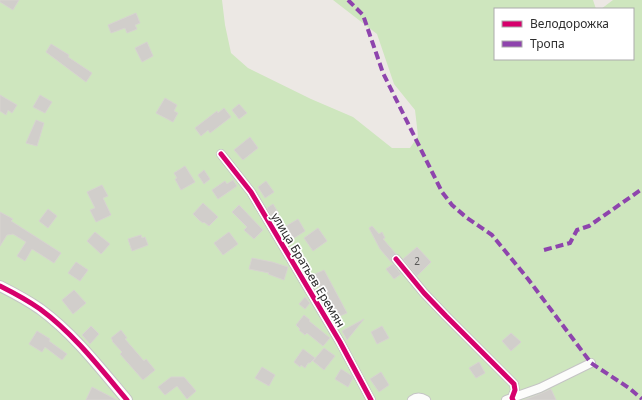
<svg xmlns="http://www.w3.org/2000/svg" width="642" height="400" viewBox="0 0 642 400" font-family="'Noto Sans',sans-serif">
<rect width="100%" height="100%" fill="#ece8e4"/>
<path fill="#cee6be" d="M 0,0 L 222,0 L 225,25 L 231,53 L 248,68 L 311,99 L 353,117 L 392,148 L 410,148 L 418,136 L 415,110 L 394,84 L 377,34 L 333,0 L 593,0 L 596,9 L 495,9 L 495,59 L 633,59 L 633,9 L 601,9 L 613,0 L 642,0 L 642,400 L 0,400 Z"/>
<path fill="#d1cecb" stroke="#d7d4d0" d="M 0,0 L 19,0 L 13,10 L 0,2 Z
M 136,13 L 140,23 L 135,25 L 137,29 L 127,33 L 125,28 L 111,33 L 108,25 Z
M 147,42 L 153,56 L 142,62 L 135,48 Z
M 51,44 L 69,55 L 68,57 L 92,73 L 86,82 L 46,52 Z
M 0,95 L 17,105 L 12,113 L 8,110 L 6,115 L 0,111 Z
M 40,95 L 52,102 L 45,113 L 33,107 Z
M 165,98 L 177,105 L 174,111 L 178,113 L 173,122 L 156,113 Z
M 239,104 L 247,113 L 239,119 L 232,110 Z
M 224,108 L 231,117 L 210,133 L 208,130 L 201,136 L 195,128 L 217,111 L 218,113 Z
M 36,120 L 44,123 L 37,146 L 26,143 Z
M 250,137 L 258,148 L 243,160 L 234,150 Z
M 185,166 L 195,182 L 181,190 L 175,179 L 177,178 L 174,173 Z
M 204,170 L 210,179 L 204,184 L 198,175 Z
M 233,180 L 237,186 L 218,199 L 212,190 L 225,181 L 227,184 Z
M 266,181 L 274,192 L 265,198 L 258,187 Z
M 102,185 L 108,196 L 103,198 L 111,215 L 96,222 L 90,210 L 95,208 L 87,192 Z
M 203,203 L 218,217 L 209,226 L 204,222 L 203,223 L 199,220 L 193,214 Z
M 273,204 L 279,214 L 272,217 L 267,208 Z
M 239,205 L 263,230 L 254,239 L 244,230 L 247,227 L 232,212 Z
M 48,209 L 57,216 L 48,228 L 39,221 Z
M 0,212 L 13,219 L 11,221 L 61,253 L 54,263 L 32,249 L 25,261 L 17,256 L 26,242 L 13,234 L 7,235 L 0,246 Z
M 298,219 L 305,231 L 291,240 L 283,228 Z
M 372,226 L 379,234 L 382,232 L 385,238 L 383,239 L 396,254 L 393,255 L 391,257 L 392,263 L 380,249 L 369,228 Z
M 318,228 L 327,241 L 313,251 L 304,238 Z
M 95,232 L 110,244 L 101,254 L 87,241 Z
M 229,232 L 238,244 L 223,255 L 214,243 Z
M 141,235 L 142,238 L 145,237 L 148,245 L 132,251 L 128,239 Z
M 417,247 L 431,262 L 417,276 L 403,259 Z
M 252,258 L 272,262 L 288,267 L 284,280 L 268,274 L 269,273 L 249,269 Z
M 76,262 L 88,270 L 80,281 L 68,273 Z
M 393,264 L 401,274 L 394,279 L 386,269 Z
M 324,270 L 347,313 L 335,318 L 313,275 Z
M 74,290 L 86,303 L 73,314 L 62,300 Z
M 305,297 L 310,303 L 305,309 L 299,304 Z
M 304,315 L 310,320 L 309,321 L 330,338 L 323,346 L 307,333 L 305,335 L 299,330 L 300,329 L 296,325 Z
M 364,319 L 347,340 L 342,331 Z
M 91,326 L 99,334 L 90,344 L 82,335 Z
M 382,326 L 389,338 L 377,344 L 371,332 Z
M 121,330 L 127,338 L 125,339 L 144,361 L 146,359 L 155,370 L 143,380 L 120,354 L 122,352 L 112,341 L 113,341 L 111,338 Z
M 37,331 L 50,339 L 49,341 L 67,354 L 62,360 L 45,347 L 42,352 L 29,344 Z
M 511,333 L 521,342 L 511,351 L 502,341 Z
M 324,348 L 335,356 L 324,370 L 313,361 Z
M 303,349 L 315,358 L 310,363 L 308,363 L 305,368 L 301,365 L 300,367 L 294,362 Z
M 479,362 L 485,373 L 476,378 L 469,368 Z
M 262,367 L 275,375 L 269,386 L 255,378 Z
M 341,369 L 352,376 L 353,378 L 348,387 L 335,379 Z
M 381,372 L 389,385 L 379,392 L 370,379 Z
M 171,377 L 184,377 L 196,391 L 187,399 L 177,386 L 165,395 L 158,387 Z
M 92,387 L 117,400 L 86,400 Z
M 551,389 L 556,400 L 524,400 L 542,393 Z"/>
<g fill="none" stroke-linecap="round" stroke-linejoin="round">
<g stroke="#c5c4c5" stroke-width="10">
<path id="minor" d="M 221,154 L 251,192 L 340,342 L 371,400
M 396,259 L 424,293 L 446,316 L 514,384 L 515,390 L 512,398 L 513,400
M 412,400 C 416,397 421,397 426,400
M 506,400 L 540,388 L 591,363"/>
</g>
<g stroke="#c5c4c5" stroke-width="12">
<path id="tertiary" d="M 0,286 C 14,293 27,300 40,309 C 74,334 100,368 127,400"/>
</g>
<use href="#minor" stroke="#fcfcfb" stroke-width="8"/>
<use href="#tertiary" stroke="#fcfcfb" stroke-width="10"/>
<path stroke="#8e44ad" stroke-width="4" stroke-dasharray="8 4" stroke-linecap="butt" d="M 348,0 L 363,15 L 383,73 L 442,192 L 452,205 L 467,218 L 492,235 L 528,279 L 591,363 L 629,388 L 642,399
M 544,250 L 570,243 L 577,230 L 589,226 L 642,189"/>
<g stroke="#fff" stroke-width="8">
<path id="cycleway" d="M 221,154 L 251,192 L 340,342 L 371,400
M 396,259 L 424,293 L 446,316 L 514,384 L 515,390 L 512,398 L 513,400
M 0,286 C 14,293 27,300 40,309 C 74,334 100,368 127,400"/>
</g>
<use href="#cycleway" stroke="#d6006c" stroke-width="5"/>
</g>
<g text-anchor="middle" stroke-width="3.5" stroke-linejoin="round" paint-order="stroke">
<g font-size="10" fill="#585857">
<text x="417" y="265">2</text>
</g>
<g font-size="12" fill="#2e2e2e" stroke="#fff">
<text transform="translate(308 270) rotate(59)" y="4">улица Братьев Еремян</text>
</g>
</g>
<rect x="494" y="8" width="140" height="52" fill="#ffffff" stroke="#ababab"/>
<rect x="502" y="21" width="20" height="6" fill="#d6006c" stroke="#ababab"/>
<text x="530" y="28" font-size="12" fill="#2e2e2e">Велодорожка</text>
<rect x="502" y="41" width="20" height="6" fill="#8e44ad" stroke="#ababab"/>
<text x="530" y="48" font-size="12" fill="#2e2e2e">Тропа</text>
</svg>
